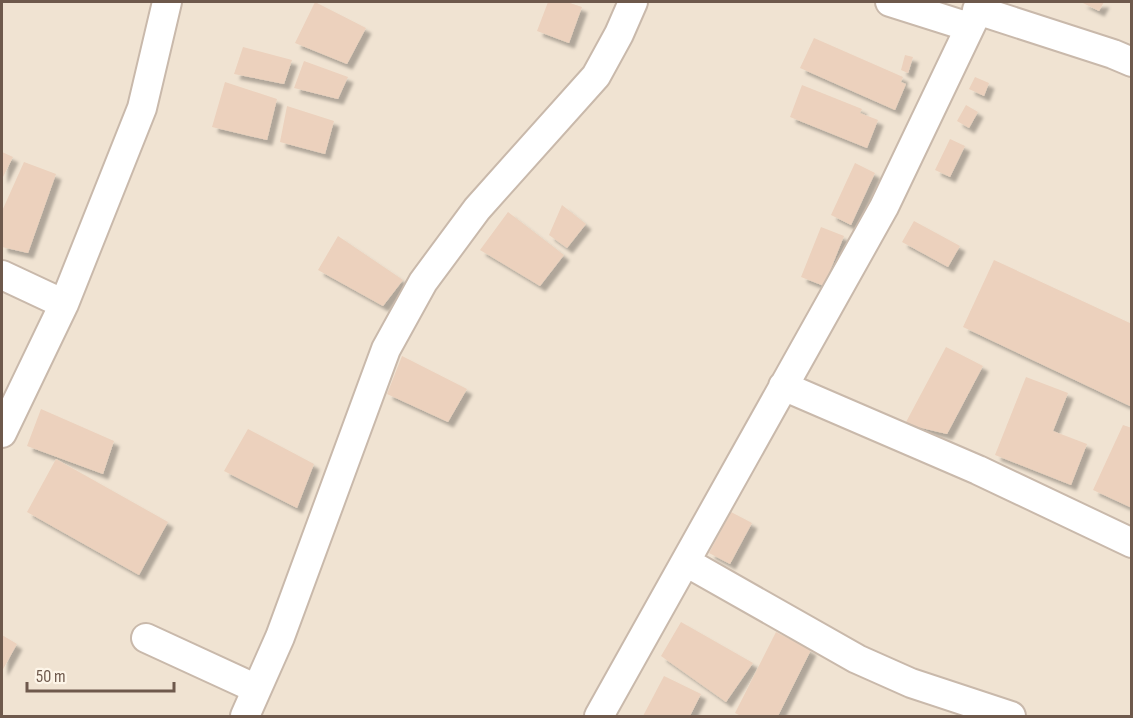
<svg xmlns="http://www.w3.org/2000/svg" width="1133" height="718" viewBox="0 0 1133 718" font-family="'Sofia Sans Condensed',sans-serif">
<defs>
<filter id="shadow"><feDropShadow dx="5.5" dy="5.5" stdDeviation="1.5" flood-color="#0004"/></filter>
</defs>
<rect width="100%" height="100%" fill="#f9f1e2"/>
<path fill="#f0e3d2" d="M 2,2 L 1131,2 L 1131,716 L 2,716 Z"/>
<path fill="#ecd1bd" filter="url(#shadow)" d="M 315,2 L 366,28 L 347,64 L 295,43 Z
M 548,2 L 567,2 L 582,7 L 569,43 L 537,31 Z
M 1081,2 L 1104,2 L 1099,11 Z
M 814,38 L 903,77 L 901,82 L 906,84 L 895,110 L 800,68 Z
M 243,47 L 292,60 L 284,84 L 234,74 Z
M 905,55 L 913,57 L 908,73 L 901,70 Z
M 304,61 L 348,77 L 338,99 L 294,88 Z
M 975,77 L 989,83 L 984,96 L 969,89 Z
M 225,82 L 277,99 L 267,140 L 212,127 Z
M 802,85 L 862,109 L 860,113 L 878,120 L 867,148 L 790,117 Z
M 966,105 L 978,112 L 969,128 L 957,121 Z
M 287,106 L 334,121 L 325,154 L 280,142 Z
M 950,139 L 965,146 L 950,177 L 935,170 Z
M 2,152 L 13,157 L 2,179 Z
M 24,162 L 56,174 L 28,253 L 2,247 L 2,211 Z
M 855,163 L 875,173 L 851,225 L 831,215 Z
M 562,205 L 586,224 L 567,248 L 549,235 Z
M 508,212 L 564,255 L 540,286 L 480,250 Z
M 914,221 L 960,246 L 948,267 L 902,242 Z
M 821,227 L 844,236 L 824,286 L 801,277 Z
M 338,236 L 403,280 L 383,306 L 318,270 Z
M 994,260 L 1132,324 L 1132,407 L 963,327 Z
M 946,347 L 983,366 L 947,434 L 905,424 Z
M 402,356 L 467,389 L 448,422 L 387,394 Z
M 1026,377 L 1068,393 L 1053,431 L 1087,444 L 1071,485 L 995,455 Z
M 41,409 L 114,441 L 103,474 L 27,446 Z
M 1123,425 L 1132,428 L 1132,508 L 1093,490 Z
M 248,429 L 314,464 L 297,508 L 224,471 Z
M 56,459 L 168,522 L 139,575 L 27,512 Z
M 731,512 L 752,523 L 730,564 L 709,553 Z
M 681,622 L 753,663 L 726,702 L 661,656 Z
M 776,632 L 811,650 L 778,716 L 741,716 L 735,713 Z
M 2,635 L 17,644 L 2,671 Z
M 664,676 L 701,694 L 690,716 L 643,716 Z"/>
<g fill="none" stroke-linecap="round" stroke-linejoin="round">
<g stroke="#c9b9ab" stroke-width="32">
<path id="minor" d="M 890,2 L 969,27
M 977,10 L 1113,54 L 1132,62
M 2,275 L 64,304
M 783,386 L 978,470 L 1132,543
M 2,433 L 64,304 L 142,108 L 167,2
M 686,562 L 857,659 L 911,683 L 1011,716
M 146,638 L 257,689
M 245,716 L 280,637 L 386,349 L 423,282 L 477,209 L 596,76 L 619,34 L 633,2
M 599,716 L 884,207 L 982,2"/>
</g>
<use href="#minor" stroke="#fff" stroke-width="28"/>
</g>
<rect width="1133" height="718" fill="none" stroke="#6e594c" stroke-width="6"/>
<path d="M27 682v9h147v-9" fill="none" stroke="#6e594c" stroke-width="3"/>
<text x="36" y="682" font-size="18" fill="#6e594c" stroke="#fdf5e8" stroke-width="4.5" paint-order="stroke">50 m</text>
</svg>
